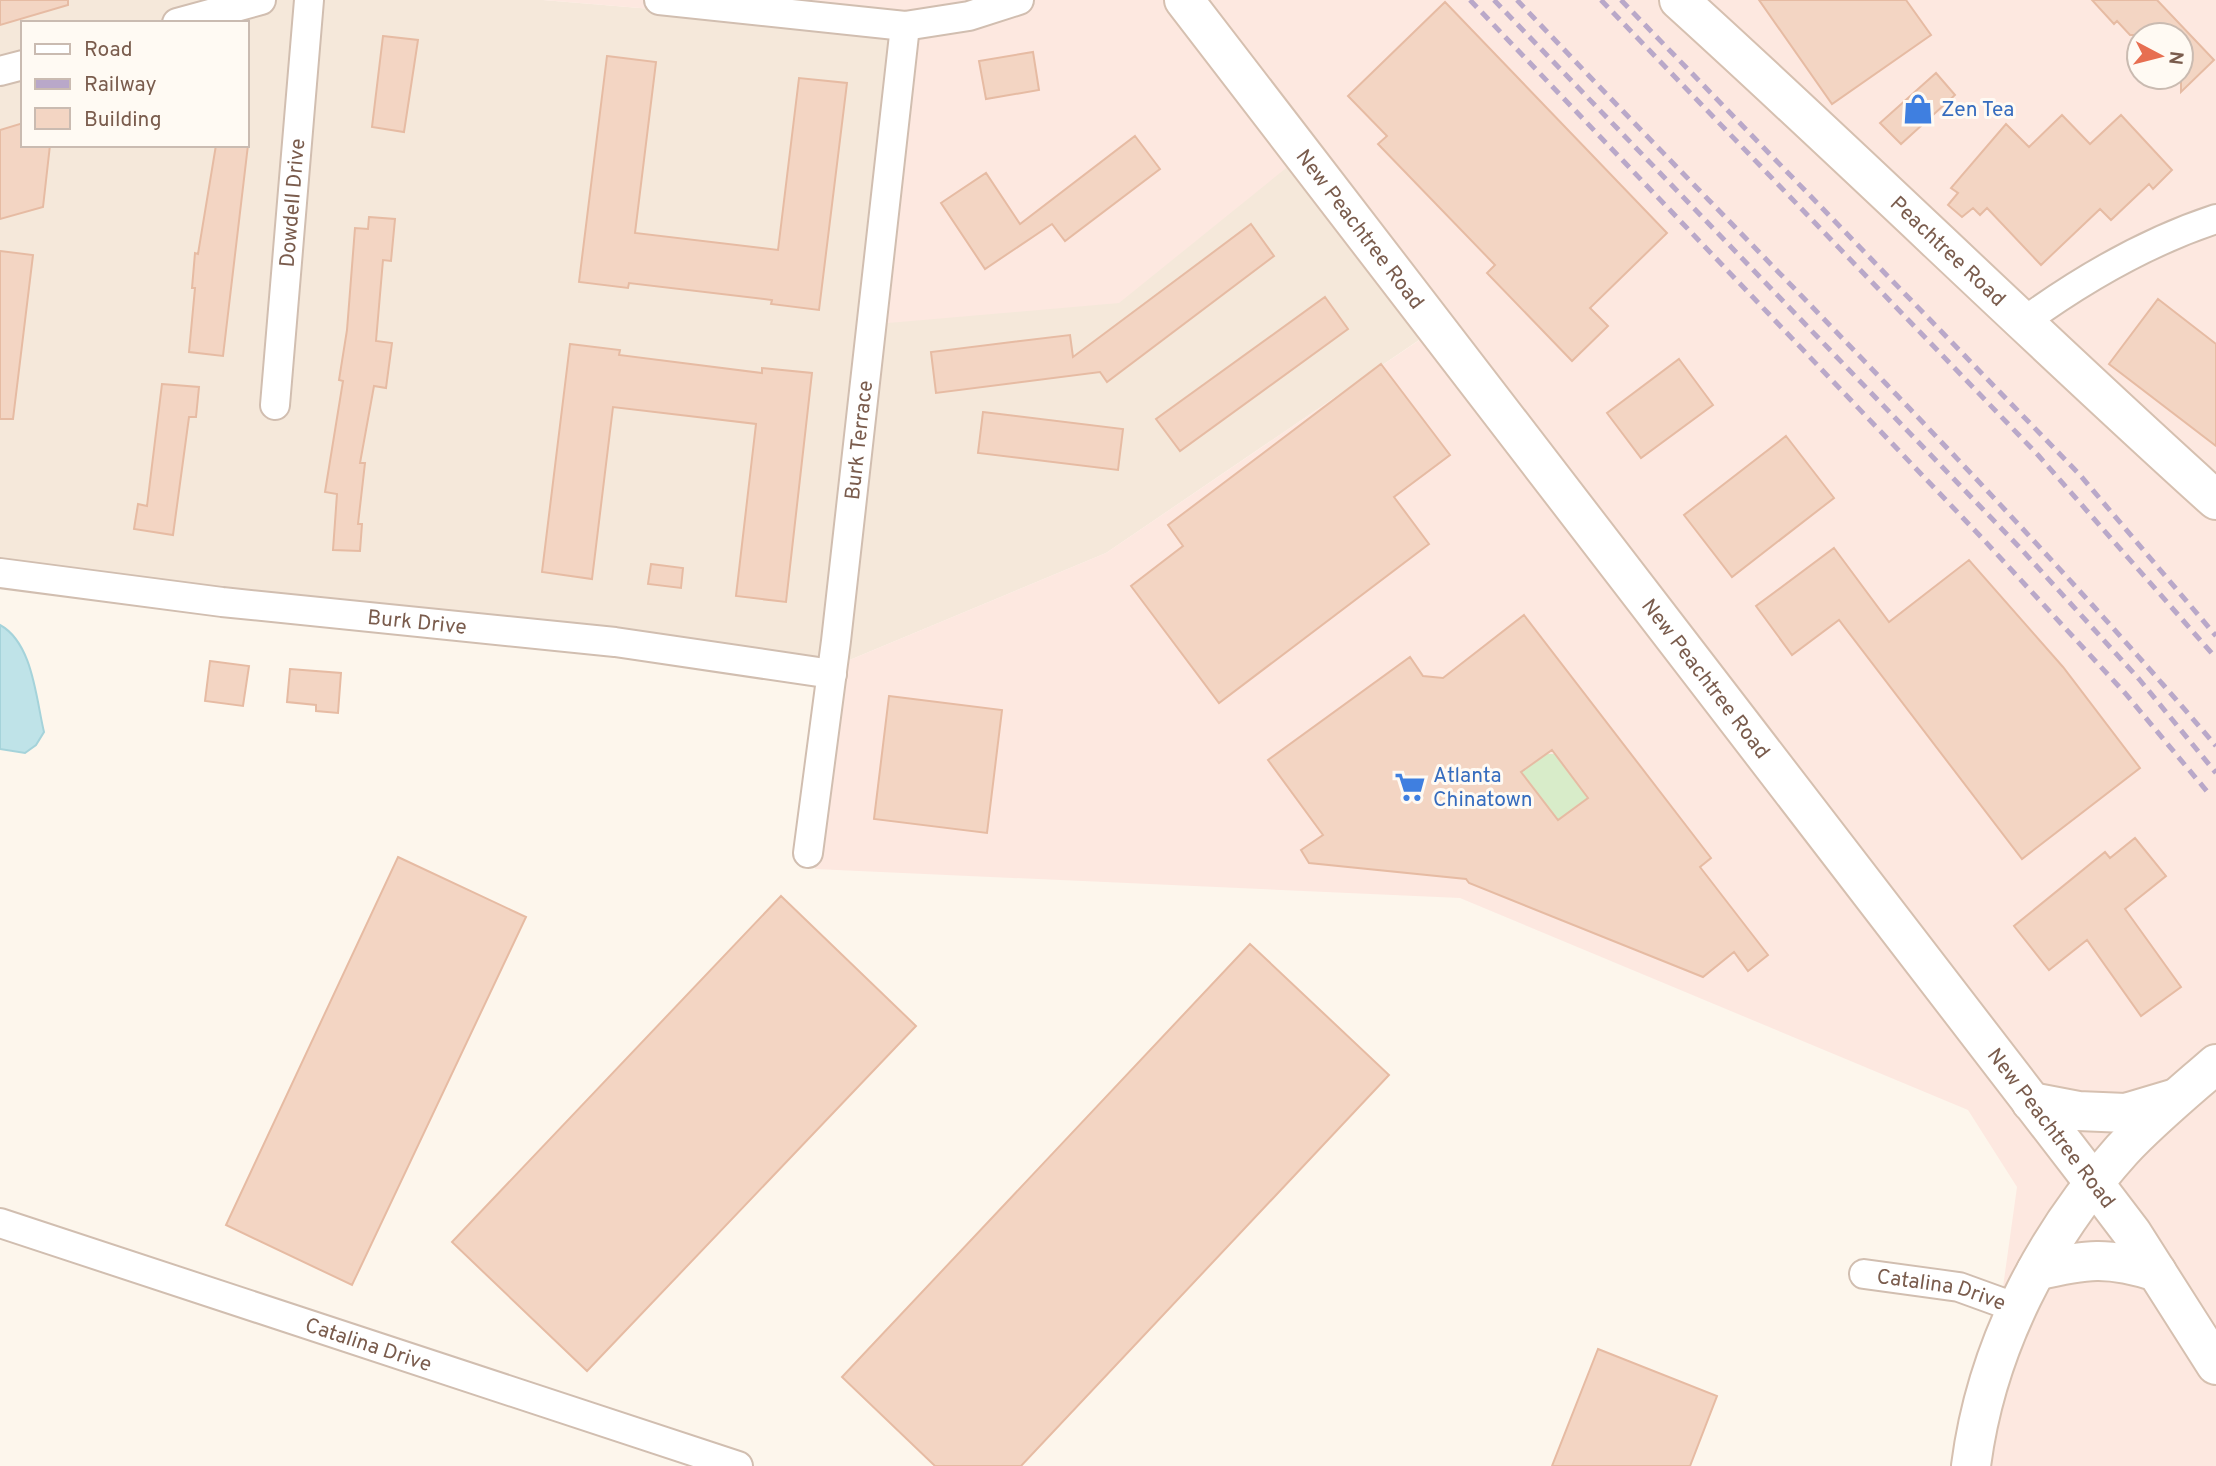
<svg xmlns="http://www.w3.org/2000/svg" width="2216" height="1466" viewBox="0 0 2216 1466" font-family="Overpass,sans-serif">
<rect width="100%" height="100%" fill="#fdf6ec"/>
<path fill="#f5e8da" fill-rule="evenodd" d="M 0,0 L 543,0 L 907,30 L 1311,148 L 1444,323 L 1106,553 L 840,664 L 0,580 ZM 23,23 L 247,23 L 247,145 L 23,145 Z"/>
<path fill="#fde8e0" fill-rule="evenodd" d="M 543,0 L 2216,0 L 2216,1466 L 1978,1466 L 2017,1187 L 1968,1110 L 1460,898 L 815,869 L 840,664 L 1106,553 L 1443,324 L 1311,148 L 1119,303 L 865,325 L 907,30 ZM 2139,35 L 2181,35 L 2181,77 L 2139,77 Z"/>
<path fill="#d8ecc9" d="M 1547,754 L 1555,754 L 1588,798 L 1558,820 L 1521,772 Z"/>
<path fill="#bfe3e8" stroke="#a5d3da" stroke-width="2" d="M 0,625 C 33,643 36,699 44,732 L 36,745 L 25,753 L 0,749 Z"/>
<path fill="#f3d5c3" stroke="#e6bba3" stroke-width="2" fill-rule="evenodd" d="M 0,0 L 68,0 L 68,5 L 0,25 Z
M 1759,0 L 1906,0 L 1931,35 L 1832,104 Z
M 2092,0 L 2157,0 L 2214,60 L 2181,92 L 2181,35 L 2130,35 L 2117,21 L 2114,24 Z
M 1445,2 L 1667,233 L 1590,308 L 1608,326 L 1572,361 L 1487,273 L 1495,265 L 1378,144 L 1387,136 L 1348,96 Z
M 383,36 L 418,40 L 404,132 L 372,127 Z
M 1033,52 L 1039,90 L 986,99 L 979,61 Z
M 607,56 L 656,62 L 635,233 L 778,250 L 799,78 L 847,83 L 819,310 L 771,304 L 772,300 L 629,283 L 628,288 L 579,282 Z
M 1936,73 L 1955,95 L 1901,144 L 1880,123 Z
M 2062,115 L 2090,144 L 2121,115 L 2172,170 L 2153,189 L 2149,184 L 2111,220 L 2100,209 L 2041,265 L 1987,208 L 1980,215 L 1973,208 L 1962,217 L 1948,205 L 1958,193 L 1951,188 L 2006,124 L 2029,147 Z
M 23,123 L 23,145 L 50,145 L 43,207 L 0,219 L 0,130 Z
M 1135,136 L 1160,169 L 1065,241 L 1052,224 L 985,269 L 941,203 L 986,173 L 1020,224 Z
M 216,145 L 248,145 L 223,356 L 189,352 L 195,288 L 192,288 L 195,253 L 198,254 Z
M 369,217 L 395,219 L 391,261 L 383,260 L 376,341 L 392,343 L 386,388 L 374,386 L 360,463 L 365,463 L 358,524 L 362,524 L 360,551 L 333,550 L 337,494 L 325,492 L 343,381 L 339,380 L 347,330 L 355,228 L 368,229 Z
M 1251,224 L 1274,256 L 1107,382 L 1100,372 L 936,393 L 931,352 L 1070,335 L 1073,357 Z
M 0,251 L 33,255 L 13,419 L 0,419 Z
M 1325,297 L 1348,329 L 1180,451 L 1156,419 Z
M 2158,299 L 2216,344 L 2216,446 L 2109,364 Z
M 570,344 L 620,350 L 619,355 L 762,373 L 762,368 L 812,373 L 786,602 L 736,596 L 756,424 L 613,407 L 592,579 L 542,572 Z
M 1679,359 L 1713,405 L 1641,458 L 1607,413 Z
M 1381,364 L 1450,455 L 1394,497 L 1429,544 L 1219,703 L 1131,586 L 1183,546 L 1168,525 Z
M 162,384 L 199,387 L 196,417 L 189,417 L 173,535 L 134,529 L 138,504 L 147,506 Z
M 983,412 L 1123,429 L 1118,470 L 978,453 Z
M 1786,436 L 1834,498 L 1732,577 L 1684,515 Z
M 1834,548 L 1889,622 L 1969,560 L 2063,667 L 2140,768 L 2022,859 L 1839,620 L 1792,655 L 1756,606 Z
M 651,564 L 683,568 L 681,588 L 648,584 Z
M 1524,615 L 1711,858 L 1700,867 L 1768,955 L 1748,971 L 1734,952 L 1703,977 L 1469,883 L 1466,879 L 1309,863 L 1301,850 L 1323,835 L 1268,760 L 1410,657 L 1423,676 L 1443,678 ZM 1552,750 L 1588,798 L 1558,820 L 1521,772 Z
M 210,661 L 249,666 L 243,706 L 205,701 Z
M 290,669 L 341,673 L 338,713 L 316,711 L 316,705 L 287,702 Z
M 889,696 L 1002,710 L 987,833 L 874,819 Z
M 2135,838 L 2166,876 L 2125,909 L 2181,987 L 2141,1016 L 2087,940 L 2049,970 L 2014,926 L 2105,852 L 2110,858 Z
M 398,857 L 526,917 L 352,1285 L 226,1225 Z
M 781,896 L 916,1026 L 587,1371 L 452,1242 Z
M 1250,944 L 1389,1075 L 1021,1466 L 935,1466 L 842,1377 Z
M 1598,1349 L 1717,1396 L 1690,1466 L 1552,1466 Z"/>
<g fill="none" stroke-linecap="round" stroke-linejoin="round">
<g stroke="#d1beb0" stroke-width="32">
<g id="street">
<path d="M 659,0 L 905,26 L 969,16 L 1019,0"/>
<path d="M 177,23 L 261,0"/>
<path d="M 0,71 L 23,65"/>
<path d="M 2022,323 C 2081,280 2146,242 2216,219"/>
<path id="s1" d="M 275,405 L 309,0"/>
<path id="s2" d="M 0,573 L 222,602 L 615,642 L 832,674"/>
<path id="s3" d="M 808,853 L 836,641 L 905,26"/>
<path id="s4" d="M 0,1223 L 738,1466"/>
<path id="s5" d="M 1864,1274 L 1959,1287 L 2017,1308"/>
</g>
</g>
<g stroke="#d6c0b0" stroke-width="42">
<g id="secondary">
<path id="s6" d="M 1184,0 L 2094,1183 L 2132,1233 L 2216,1365"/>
<path id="s7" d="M 1679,0 C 1860,164 2034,336 2216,500"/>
<path d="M 2031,1102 L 2078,1111 L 2126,1113 L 2173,1099"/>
<path d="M 2036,1271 C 2086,1259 2108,1256 2157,1272"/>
<path d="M 1971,1466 C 1986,1348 2043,1238 2122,1150 C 2151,1119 2184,1092 2216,1064"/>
</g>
</g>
<use href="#street" stroke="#fff" stroke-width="28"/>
<use href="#secondary" stroke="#fff" stroke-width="38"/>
<path stroke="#b9a8c9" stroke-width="5" stroke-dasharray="10 7" stroke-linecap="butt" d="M 1470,0 L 1983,539 L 2125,693 L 2210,795
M 1494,0 L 2022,550 L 2139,679 L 2216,773
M 1517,0 C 1751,248 1995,486 2216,746
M 1601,0 L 2038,455 L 2216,658
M 1621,0 L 2080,475 L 2216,636"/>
</g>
<defs>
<g id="shop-bare" transform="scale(2.415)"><path d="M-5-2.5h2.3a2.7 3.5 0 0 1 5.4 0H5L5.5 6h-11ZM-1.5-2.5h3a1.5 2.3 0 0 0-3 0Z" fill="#3f7fe0" stroke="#fffaf3" stroke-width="2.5" paint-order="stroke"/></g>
<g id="supermarket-bare" transform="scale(2.415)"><path d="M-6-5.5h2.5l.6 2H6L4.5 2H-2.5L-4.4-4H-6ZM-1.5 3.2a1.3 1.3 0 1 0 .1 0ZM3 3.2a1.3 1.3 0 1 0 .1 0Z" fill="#3f7fe0" stroke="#fffaf3" stroke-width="2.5" paint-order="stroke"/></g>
</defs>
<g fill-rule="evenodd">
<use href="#shop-bare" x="1918" y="109"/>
<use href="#supermarket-bare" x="1410" y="787"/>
</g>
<g text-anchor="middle" stroke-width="6" stroke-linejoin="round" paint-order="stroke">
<g font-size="21" fill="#366cbe" stroke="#fffaf3" text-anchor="start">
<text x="1941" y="116">Zen Tea</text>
<text x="1433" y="782">Atlanta<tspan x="1433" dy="24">Chinatown</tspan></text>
</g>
<g font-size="21" fill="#7a5c4d" stroke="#fffaf3">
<text dy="7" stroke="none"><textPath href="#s1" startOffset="203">Dowdell Drive</textPath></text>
<text dy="7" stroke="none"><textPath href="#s6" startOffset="289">New Peachtree Road</textPath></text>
<text dy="7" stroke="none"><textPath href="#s7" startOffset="368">Peachtree Road</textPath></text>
<text dy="7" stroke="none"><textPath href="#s3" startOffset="416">Burk Terrace</textPath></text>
<text dy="7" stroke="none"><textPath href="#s2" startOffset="420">Burk Drive</textPath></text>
<text dy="7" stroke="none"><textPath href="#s6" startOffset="856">New Peachtree Road</textPath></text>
<text dy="7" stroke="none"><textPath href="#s6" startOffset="1423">New Peachtree Road</textPath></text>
<text dy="7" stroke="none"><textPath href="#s5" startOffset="79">Catalina Drive</textPath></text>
<text dy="7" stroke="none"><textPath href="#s4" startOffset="388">Catalina Drive</textPath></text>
</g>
</g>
<rect x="21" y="21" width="228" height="126" fill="#fffaf3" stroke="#cabbb1" stroke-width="2"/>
<rect x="35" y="44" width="35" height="10" fill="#ffffff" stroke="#cabbb1" stroke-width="2"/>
<text x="84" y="56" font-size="21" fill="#7a5c4d">Road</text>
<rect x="35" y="79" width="35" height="10" fill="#b9a8c9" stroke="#cabbb1" stroke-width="2"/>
<text x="84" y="91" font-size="21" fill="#7a5c4d">Railway</text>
<rect x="35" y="108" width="35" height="21" fill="#f3d5c3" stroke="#cabbb1" stroke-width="2"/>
<text x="84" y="126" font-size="21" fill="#7a5c4d">Building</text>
<g transform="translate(2160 56) rotate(97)"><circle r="33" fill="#fffaf3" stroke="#cabbb1" stroke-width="2"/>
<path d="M0-5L12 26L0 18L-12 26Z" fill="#e76f51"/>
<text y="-10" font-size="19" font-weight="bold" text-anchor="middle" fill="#7a5c4d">N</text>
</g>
</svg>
